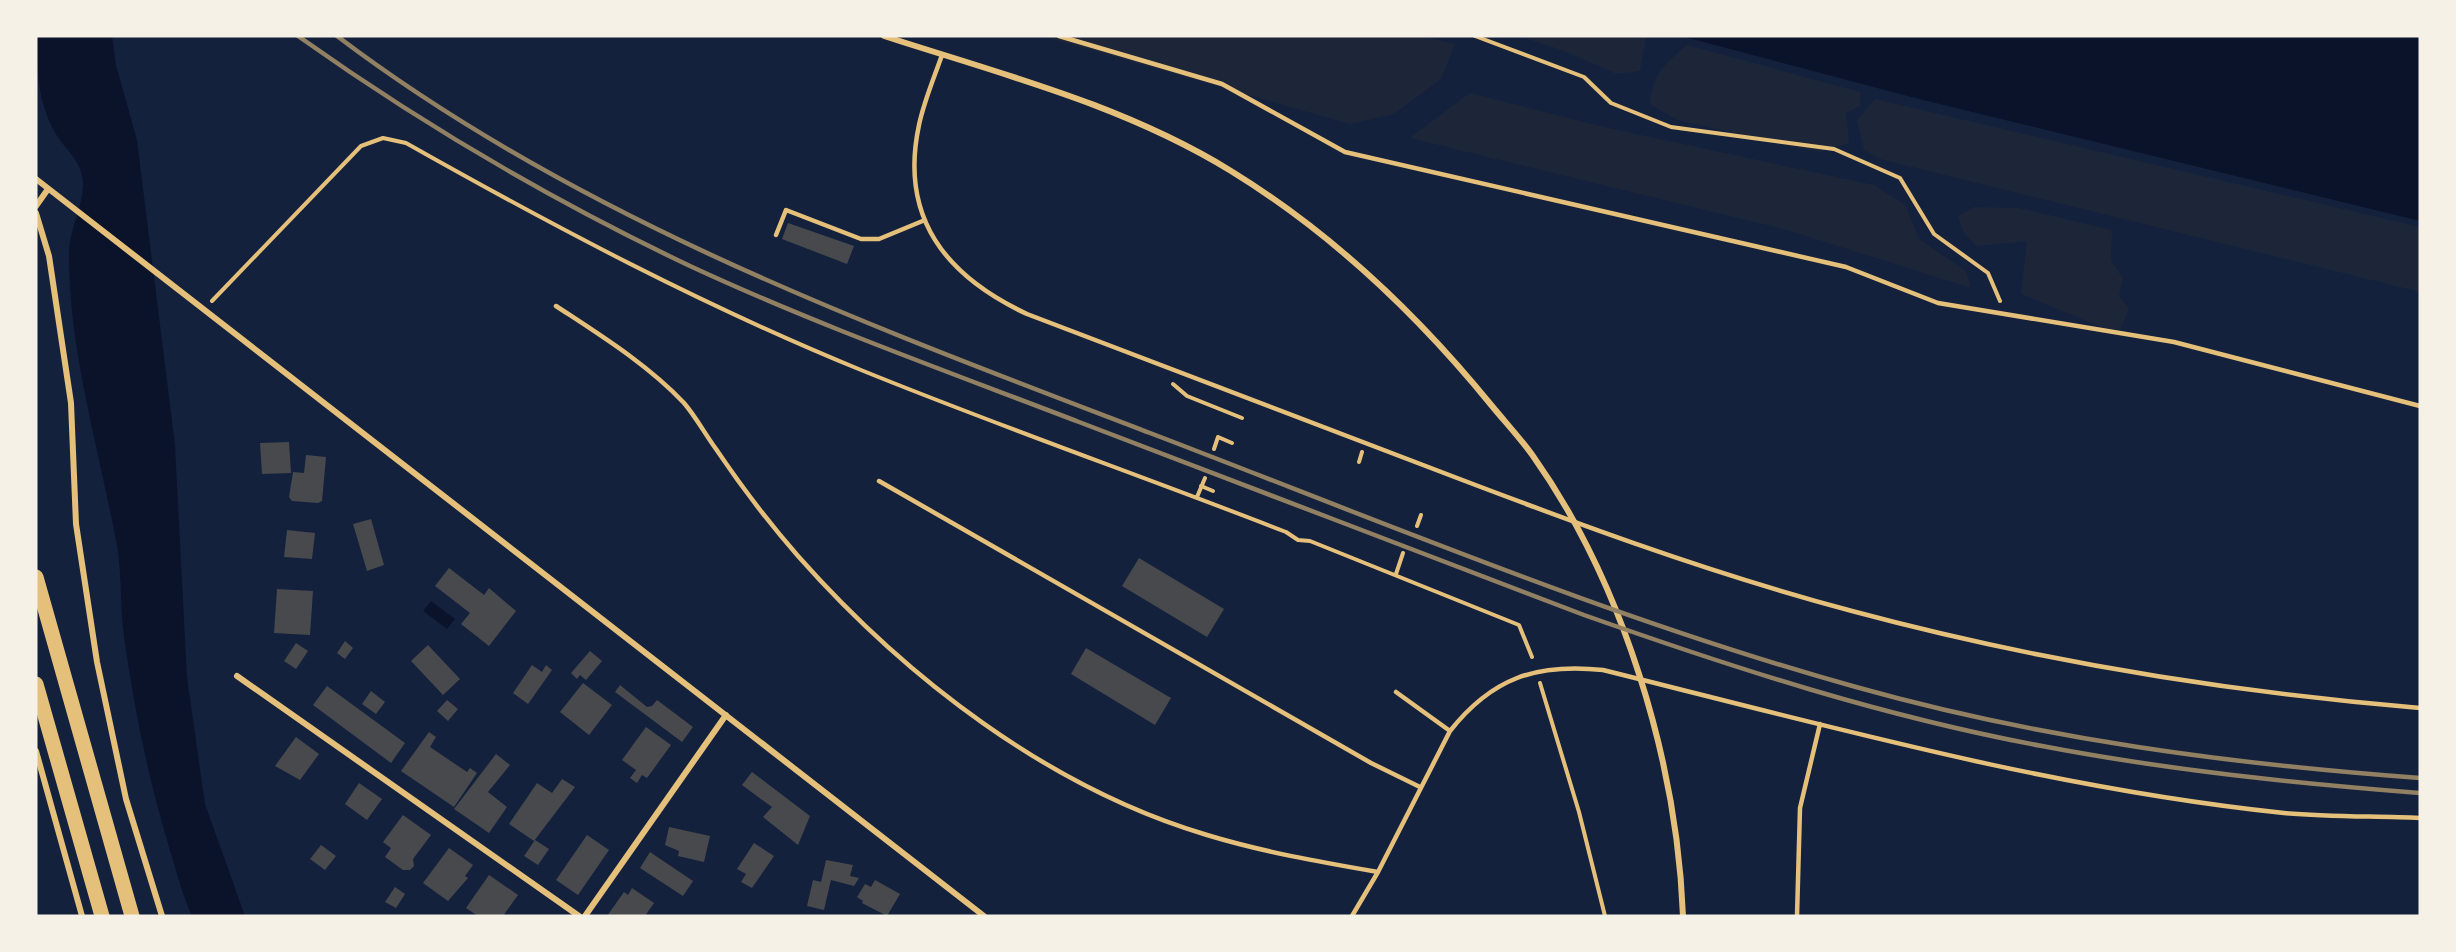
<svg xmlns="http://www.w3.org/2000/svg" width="2456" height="952" viewBox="0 0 2456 952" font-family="'PT Sans Narrow',sans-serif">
<rect width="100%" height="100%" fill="#14213d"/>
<path fill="#1d2539" d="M 1042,36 L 1420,36 L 1455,44 L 1441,79 L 1394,114 L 1350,124 Z
M 1519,36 L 1646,36 L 1640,71 L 1617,74 L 1564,51 Z
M 1687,45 L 1860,92 L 1860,106 L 1846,113 L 1849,143 L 1819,152 L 1677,120 L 1650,104 C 1653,72 1664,65 1687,45 Z
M 1470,93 L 1604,127 L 1874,185 L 1905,205 L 1920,240 L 1966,271 L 1971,288 L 1787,230 L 1410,138 Z
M 1875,99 L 2420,227 L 2420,292 L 1880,159 L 1864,150 L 1857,120 Z
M 1974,207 L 2019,208 L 2112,230 L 2111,261 L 2123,278 L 2119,296 L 2129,309 L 2118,334 L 2021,294 L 2027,241 L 1976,246 L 1964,233 L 1958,216 Z"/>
<path fill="#0b132b" d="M 36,36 L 112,36 L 116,65 L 137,140 L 175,445 L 187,677 L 205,804 L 245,916 L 192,916 C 182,894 176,870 169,847 C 148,778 134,708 124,637 C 120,607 122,576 117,546 C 100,453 68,348 69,254 C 69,229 83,208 83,183 C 82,159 63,149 53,129 C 38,99 36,69 36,36 Z
M 1681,36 L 2420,36 L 2420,221 L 1919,99 Z
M 431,601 L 455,619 L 447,629 L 423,611 Z"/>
<path fill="#48494c" d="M 788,223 L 854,246 L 847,264 L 782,239 Z
M 289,442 L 291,473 L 262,474 L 260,443 Z
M 306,455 L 326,457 L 322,501 L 318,503 L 292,501 L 289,497 L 293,472 L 304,473 Z
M 371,519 L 384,565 L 367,571 L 353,524 Z
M 287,530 L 315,533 L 312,559 L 284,557 Z
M 1139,558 L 1224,609 L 1207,637 L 1122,586 Z
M 449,568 L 484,595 L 489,588 L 516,611 L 489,646 L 461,624 L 470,613 L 435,586 Z
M 277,589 L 313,591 L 310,635 L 274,633 Z
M 345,641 L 353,648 L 345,659 L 337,653 Z
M 296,643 L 308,651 L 296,669 L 284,661 Z
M 428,645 L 460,679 L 443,695 L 411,661 Z
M 1086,648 L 1171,698 L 1155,725 L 1071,674 Z
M 590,651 L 602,661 L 586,680 L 580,675 L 577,679 L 571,673 Z
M 532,665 L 542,672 L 546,665 L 552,670 L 528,704 L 513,693 Z
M 583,683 L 612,705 L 589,735 L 560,712 Z
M 620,685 L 647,707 L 652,706 L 657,700 L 693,727 L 682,742 L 615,692 Z
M 327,686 L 405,743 L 391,763 L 313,705 Z
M 371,691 L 385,702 L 376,714 L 362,704 Z
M 447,700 L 458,709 L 448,721 L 437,711 Z
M 646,727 L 671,745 L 647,778 L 642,775 L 637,783 L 630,778 L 636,770 L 622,760 Z
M 429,732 L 436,737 L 430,747 L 467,772 L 470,768 L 477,773 L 454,807 L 401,771 Z
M 296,737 L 319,754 L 300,780 L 275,766 Z
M 496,754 L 510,765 L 488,792 L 507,807 L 489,833 L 454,809 Z
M 752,772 L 810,816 L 798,845 L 763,817 L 772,807 L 742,785 Z
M 562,779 L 575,787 L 534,841 L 509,824 L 537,783 L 552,793 Z
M 359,783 L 382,799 L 367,820 L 345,804 Z
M 403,815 L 431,835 L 413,859 L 414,866 L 410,870 L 403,870 L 385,857 L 391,848 L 383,842 Z
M 669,827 L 710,836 L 704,862 L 678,856 L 679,851 L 665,845 Z
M 587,835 L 609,850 L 578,895 L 556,880 Z
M 535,840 L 549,849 L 538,865 L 524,856 Z
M 754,843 L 774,856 L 752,888 L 741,882 L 746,874 L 737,869 Z
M 321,845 L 336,856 L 325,870 L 310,859 Z
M 449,848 L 473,865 L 465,876 L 468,878 L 448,901 L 423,883 Z
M 650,852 L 693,881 L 683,896 L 640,868 Z
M 826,860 L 853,865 L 850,876 L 859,878 L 854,886 L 831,880 L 824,910 L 807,906 L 813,880 L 821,882 Z
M 489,875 L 518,895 L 503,916 L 478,916 L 466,908 Z
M 875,880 L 900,894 L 887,916 L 862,903 L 863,901 L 857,897 L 865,884 L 871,887 Z
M 395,887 L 405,894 L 396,908 L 385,902 Z
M 632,888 L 654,903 L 645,916 L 607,916 L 624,892 L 628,895 Z"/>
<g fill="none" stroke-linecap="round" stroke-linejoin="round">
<path stroke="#e5c07b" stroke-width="4" d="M 1475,36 L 1584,77 L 1611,103 L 1671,127 L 1834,149 L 1900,178 L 1934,234 L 1988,273 L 2000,301
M 212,301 L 361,146 L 383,138 L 406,143 C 553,226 704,306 861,370 C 1001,427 1145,477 1286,532 L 1298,540 L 1310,541 L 1519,625 L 1532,657
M 1173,384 L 1187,396 L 1242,418
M 1214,449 L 1218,437 L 1232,443
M 1359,462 L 1362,452
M 1201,486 L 1213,491
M 1197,497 L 1205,478
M 1417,526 L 1421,515
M 1396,574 L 1403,553
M 1540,683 L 1579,812 L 1605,916"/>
<path stroke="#e5c07b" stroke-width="4.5" d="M 1059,36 L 1222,84 L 1345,152 L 1846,267 L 1938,303 L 2174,342 L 2420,406
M 942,55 C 934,78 924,101 919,125 C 899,218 946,276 1027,314 C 1159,364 1291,414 1423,465 C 1564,519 1705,572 1852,611 C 2038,661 2228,692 2420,708
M 776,235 L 786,210 L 861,239 L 879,239 L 925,220
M 556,306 C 600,335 647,364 684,403 C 696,417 705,434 716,449 C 741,486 769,523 798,556 C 906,678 1049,788 1207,835 C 1263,852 1320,862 1378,872
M 879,481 L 1371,763 L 1420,787
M 1396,692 L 1450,731
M 1352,916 L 1378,872 L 1450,731 C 1492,678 1536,663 1603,670 C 1828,726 2053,789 2284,813 C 2329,817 2375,816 2420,818
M 1797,916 L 1800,808 L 1820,724"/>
<path stroke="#e5c07b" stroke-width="6" d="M 884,36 C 1001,74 1124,105 1231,171 C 1332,233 1418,315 1492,406 C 1506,423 1521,439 1533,456 C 1623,583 1677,761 1683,916
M 36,179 L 984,916
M 36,206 L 48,189
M 36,213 L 49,256 L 71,403 L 76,524 L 97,662 L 126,799 L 162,916
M 237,676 L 579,916
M 36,751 L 82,916
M 585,916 L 726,715"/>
<path stroke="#e5c07b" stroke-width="15" d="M 36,577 L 132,916
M 36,684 L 102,916"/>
<path stroke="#918062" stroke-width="4.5" d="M 298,36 C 422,124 553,201 690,266 C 817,325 949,372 1079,422 C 1248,486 1415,551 1584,615 C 1734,668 1885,717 2042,746 C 2167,770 2293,783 2420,793
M 337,36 C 580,220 868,325 1150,433 C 1383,522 1615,620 1856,687 C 2041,739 2230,764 2420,778"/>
</g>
<rect width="2456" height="952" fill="none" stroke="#f6f1e7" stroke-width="75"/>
</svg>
